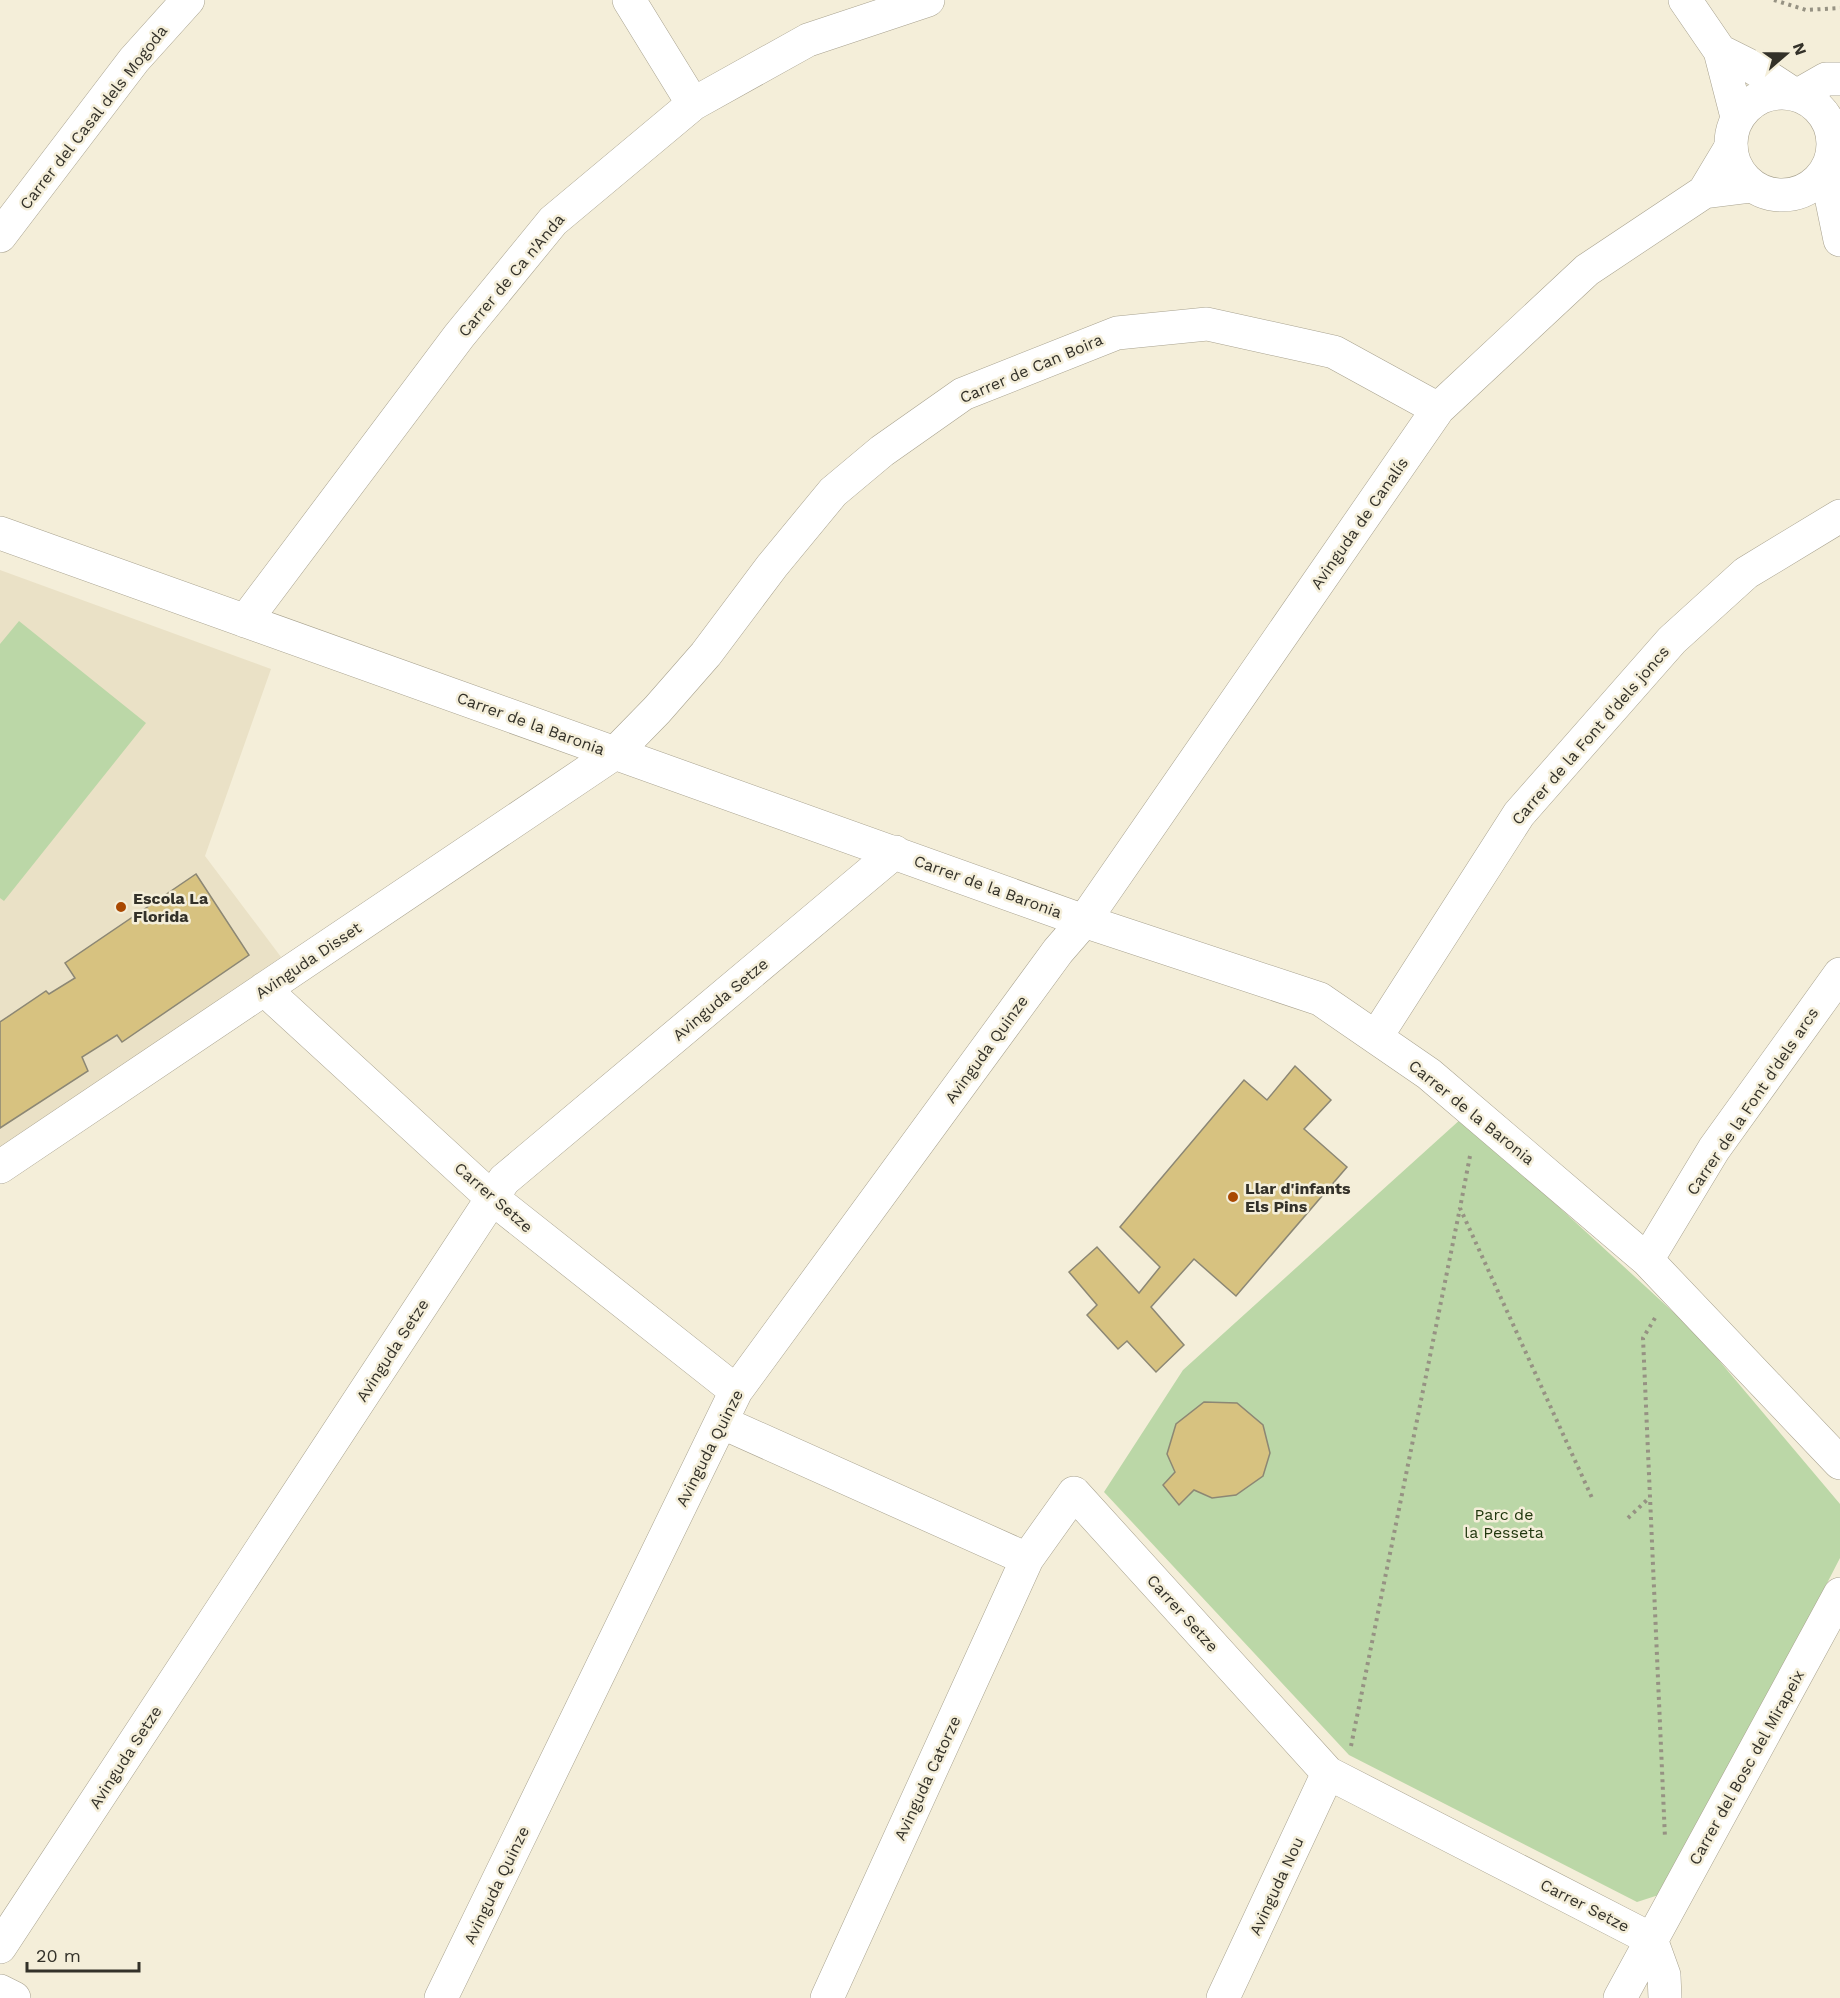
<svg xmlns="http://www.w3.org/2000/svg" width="1840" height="1998" viewBox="0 0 1840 1998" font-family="'Work Sans',sans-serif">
<rect width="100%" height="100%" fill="#f4eed9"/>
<path fill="#eae1c6" d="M 0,570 L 271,669 L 205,856 L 281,957 L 0,1155 Z"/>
<path fill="#bbd7a7" d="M 19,621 L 146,723 L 4,901 L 0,898 L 0,644 Z
M 1462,1118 L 1695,1332 L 1840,1504 L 1840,1558 L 1668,1892 L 1637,1902 L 1349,1755 L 1104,1492 L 1183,1370 Z"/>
<path fill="#d7c280" stroke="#8c8774" stroke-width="1.5" d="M 196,874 L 249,955 L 122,1042 L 117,1035 L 82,1057 L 88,1071 L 0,1128 L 0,1022 L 46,991 L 49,994 L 75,978 L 65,963 Z
M 1295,1066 L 1331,1100 L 1304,1129 L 1347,1167 L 1236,1296 L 1194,1259 L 1151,1307 L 1184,1345 L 1156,1372 L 1127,1341 L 1118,1349 L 1087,1315 L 1097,1305 L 1069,1272 L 1097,1247 L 1139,1293 L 1160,1267 L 1120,1227 L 1244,1080 L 1267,1100 Z
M 1204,1402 L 1237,1403 L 1263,1425 L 1270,1453 L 1263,1476 L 1236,1495 L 1212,1498 L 1194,1490 L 1179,1505 L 1163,1485 L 1175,1472 L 1167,1454 L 1176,1424 Z"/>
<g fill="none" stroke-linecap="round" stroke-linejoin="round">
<g stroke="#a8a28f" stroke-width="34">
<path id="minor" d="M 629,0 L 693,104
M 1798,95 L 1826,79 L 1840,79
M 1833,138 L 1840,128
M 1704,192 L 1752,186
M 0,236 L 134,60 L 188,0
M 0,533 L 1084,921 L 1320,999 L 1429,1074 L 1647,1260 L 1840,1463
M 245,621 L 459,336 L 553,221 L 693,104 L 808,40 L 928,0
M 264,989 L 492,1198 L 736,1391
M 1376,1037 L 1519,814 L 1672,640 L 1746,573 L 1840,516
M 0,1167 L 615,753 L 657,710 L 706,654 L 772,566 L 833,492 L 882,451 L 963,394 L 1117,333 L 1207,324 L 1334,352 L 1438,409
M 1647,1260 L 1714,1149 L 1840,974
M 721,1422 L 1027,1559 L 1074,1493 L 1328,1773 L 1651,1939
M 1651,1939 L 1664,1975 L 1665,1998
M 0,1947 L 504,1180 L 895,852
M 0,1991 L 14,1998
M 441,1998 L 736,1391 L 1058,951 L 1084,921 L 1438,409 L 1587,270 L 1704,192 L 1731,147
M 827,1998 L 1027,1559
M 1223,1998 L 1328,1773
M 1620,1998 L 1840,1594"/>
</g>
<g stroke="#a8a28f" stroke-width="34">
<path id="major" d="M 1685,0 L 1720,51 L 1737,117
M 1720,51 L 1752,67 L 1792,93
M1731 144a51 51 0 1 1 102 0a51 51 0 1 1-102 0Z
M 1826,172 L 1840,240"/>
</g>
<path stroke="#969283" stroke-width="4" stroke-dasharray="3 4.5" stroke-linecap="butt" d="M 1774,0 L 1806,10 L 1840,8
M 1470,1156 L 1460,1208 L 1593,1500
M 1655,1318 L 1643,1338 L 1665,1838
M 1628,1518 L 1649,1498
M 1351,1746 L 1460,1208"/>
<use href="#minor" stroke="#fff" stroke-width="33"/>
<use href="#major" stroke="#fff" stroke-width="33"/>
</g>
<g fill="#a94801" stroke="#f4eed9" stroke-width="2">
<circle cx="121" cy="907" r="6"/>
<circle cx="1233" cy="1197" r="6"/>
</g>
<g text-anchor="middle" stroke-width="5" stroke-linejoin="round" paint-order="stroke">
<g font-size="16" fill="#333129" stroke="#f4eed9">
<text transform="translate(93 117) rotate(-52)" y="6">Carrer del Casal dels Mogoda</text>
<text transform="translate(511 275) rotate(-50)" y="6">Carrer de Ca n'Anda</text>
<text transform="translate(1031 368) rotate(-23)" y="6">Carrer de Can Boira</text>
<text transform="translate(1359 523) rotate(-55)" y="6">Avinguda de Canalís</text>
<text transform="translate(531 723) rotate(20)" y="6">Carrer de la Baronia</text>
<text transform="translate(1590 735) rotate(-49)" y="6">Carrer de la Font d'dels joncs</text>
<text transform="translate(988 886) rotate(20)" y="6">Carrer de la Baronia</text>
<text transform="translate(308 960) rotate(-34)" y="6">Avinguda Disset</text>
<text transform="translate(720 999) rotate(-40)" y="6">Avinguda Setze</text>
<text transform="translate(986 1049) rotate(-54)" y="6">Avinguda Quinze</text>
<text transform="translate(1752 1101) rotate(-56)" y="6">Carrer de la Font d'dels arcs</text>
<text transform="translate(1472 1112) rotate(39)" y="6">Carrer de la Baronia</text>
<text transform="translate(494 1197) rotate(41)" y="6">Carrer Setze</text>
<text transform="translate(392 1350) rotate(-57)" y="6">Avinguda Setze</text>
<text transform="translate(709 1448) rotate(-63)" y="6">Avinguda Quinze</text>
<text transform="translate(1183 1613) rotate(48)" y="6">Carrer Setze</text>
<text transform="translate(125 1757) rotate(-57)" y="6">Avinguda Setze</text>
<text transform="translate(1746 1767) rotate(-61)" y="6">Carrer del Bosc del Mirapeix</text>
<text transform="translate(927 1778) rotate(-65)" y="6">Avinguda Catorze</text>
<text transform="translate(496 1885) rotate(-64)" y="6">Avinguda Quinze</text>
<text transform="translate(1276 1886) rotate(-65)" y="6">Avinguda Nou</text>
<text transform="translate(1585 1905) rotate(27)" y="6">Carrer Setze</text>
</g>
<g font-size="16" font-weight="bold" fill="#333129" stroke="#f4eed9" text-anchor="start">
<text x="133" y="904">Escola La<tspan x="133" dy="18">Florida</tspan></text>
<text x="1245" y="1194">Llar d'infants<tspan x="1245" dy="18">Els Pins</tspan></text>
</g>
<g font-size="16" fill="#22380f" stroke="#f4eed9">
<text x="1504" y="1520">Parc de<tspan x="1504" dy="18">la Pesseta</tspan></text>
</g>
</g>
<g transform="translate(1786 54) rotate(70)" stroke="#f4eed9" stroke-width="4.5" paint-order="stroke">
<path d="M0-4.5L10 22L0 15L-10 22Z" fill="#333129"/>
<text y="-9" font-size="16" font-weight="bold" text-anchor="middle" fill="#333129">N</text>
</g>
<path d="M27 1962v9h112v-9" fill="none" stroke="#333129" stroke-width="3"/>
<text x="36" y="1962" font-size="18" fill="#333129" stroke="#f4eed9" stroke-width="4.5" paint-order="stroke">20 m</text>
</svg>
